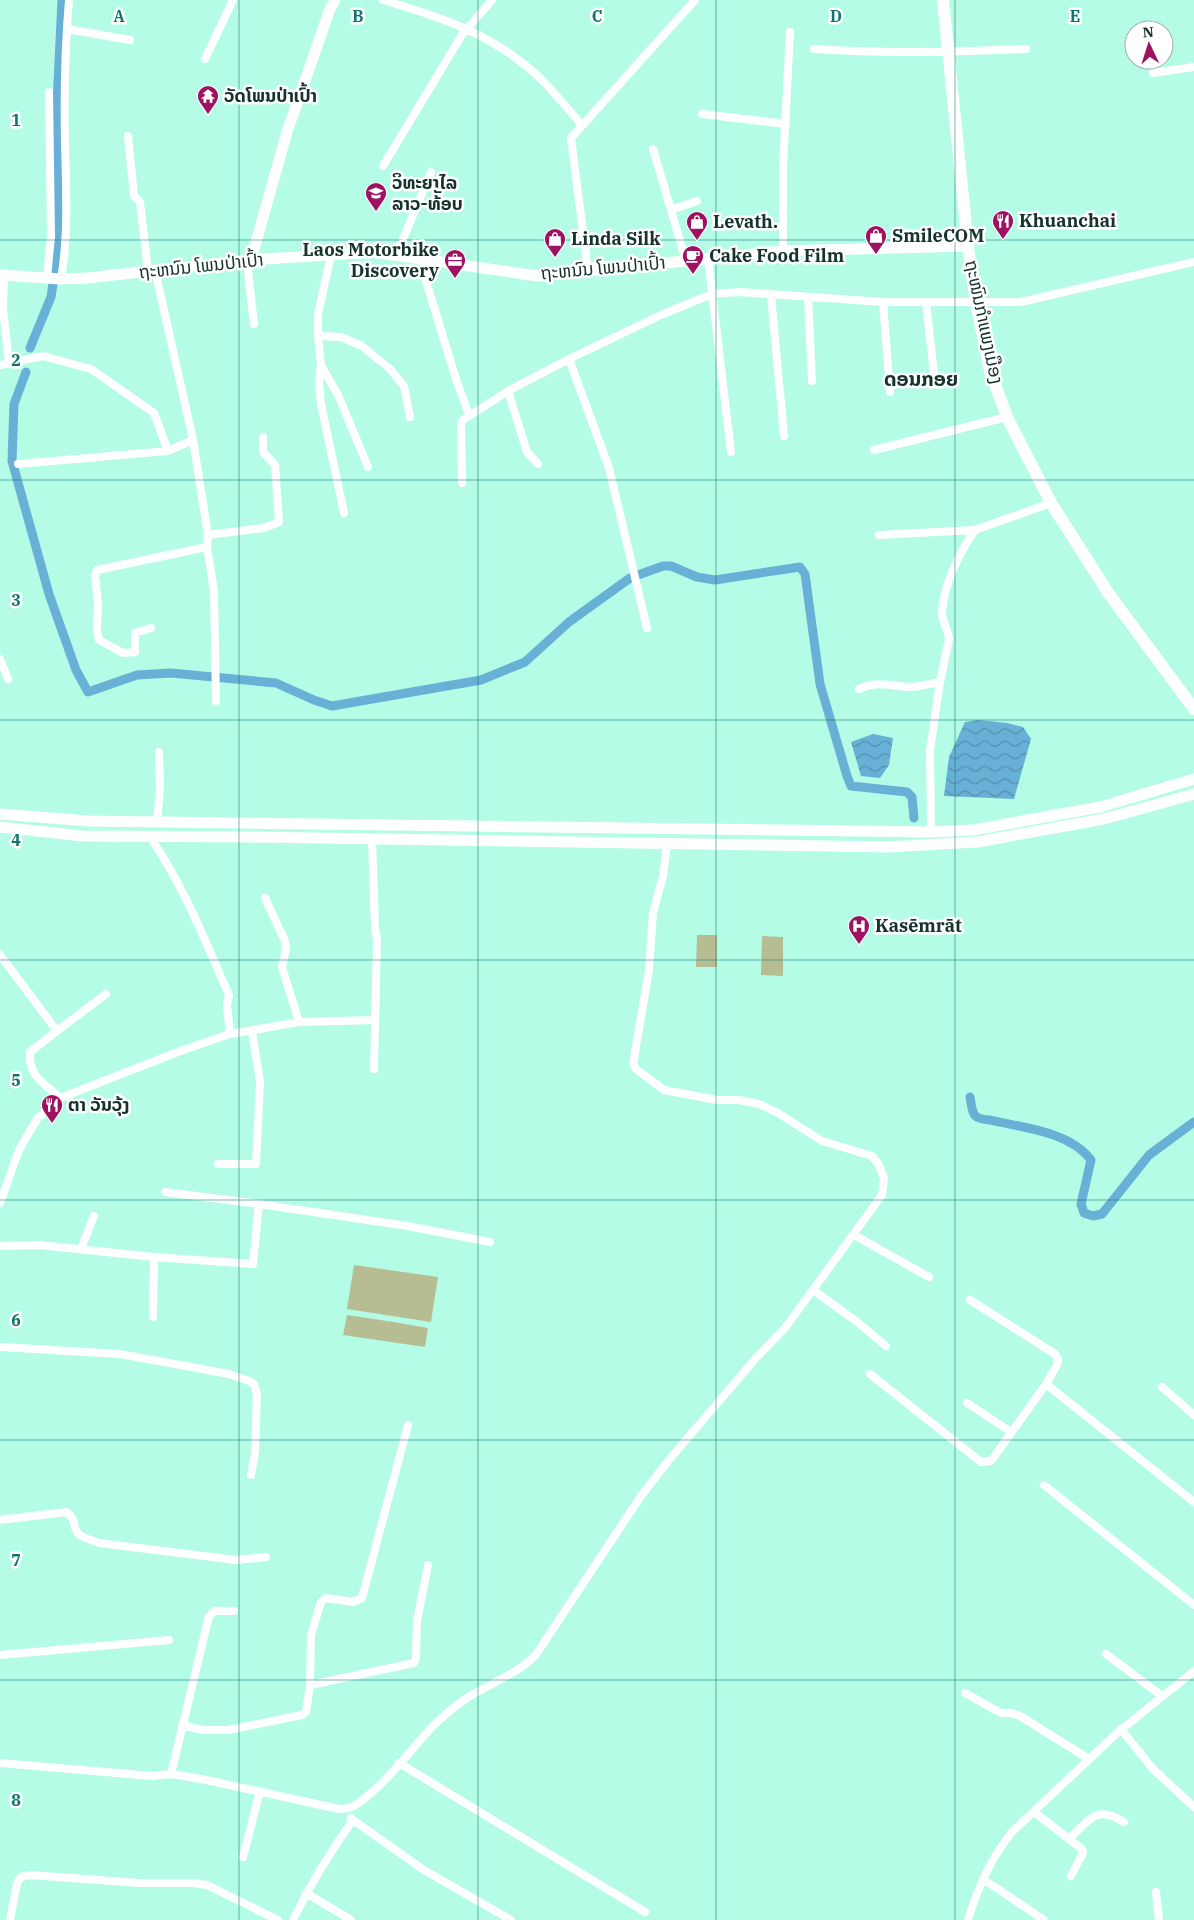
<svg xmlns="http://www.w3.org/2000/svg" width="1194" height="1920" viewBox="0 0 1194 1920" font-family="'IBM Plex Serif','Noto Sans Lao',serif">
<defs>
<pattern id="water-waves" width="16" height="10" patternUnits="userSpaceOnUse" patternTransform="scale(1.25)"><rect width="16" height="10" fill="#68b0d6"/><path d="M0 5q4-4 8 0t8 0" fill="none" stroke="#5590ae"/></pattern>
</defs>
<rect width="100%" height="100%" fill="#b4fce6"/>
<path fill="#b7bd92" d="M 697,935 L 717,935 L 717,967 L 696,967 Z
M 762,936 L 783,937 L 783,976 L 761,975 Z
M 354,1265 L 438,1277 L 431,1322 L 347,1309 Z
M 347,1315 L 387,1321 L 387,1323 L 388,1321 L 428,1328 L 425,1347 L 343,1335 Z"/>
<path fill="url(#water-waves)" d="M 979,720 L 1007,723 L 1023,727 L 1031,739 L 1014,799 L 944,796 L 949,757 L 965,722 Z
M 873,734 L 893,738 L 889,765 L 880,778 L 861,776 L 851,742 Z"/>
<g fill="none" stroke-linecap="round" stroke-linejoin="round">
<path stroke="#68b0d6" stroke-width="9" d="M 30,348 L 51,297 L 55,270 L 58,227 L 57,104 L 62,0
M 26,372 L 14,404 L 12,461 L 49,594 L 76,670 L 88,692 L 137,675 L 171,673 L 276,683 L 314,700 L 332,706 L 481,680 L 525,662 L 569,622 L 630,578
M 638,575 L 663,566 L 671,566 L 697,577 L 715,580 L 800,567 L 805,574 L 820,684 L 847,776 L 851,786 L 907,792 L 912,797 L 914,818
M 970,1097 C 973,1113 971,1119 990,1120 C 1023,1128 1069,1131 1091,1160 L 1081,1204 L 1084,1213 L 1093,1216 L 1102,1214 L 1149,1155 L 1194,1122"/>
<path stroke="#fff" stroke-width="8" d="M 383,0 C 441,17 495,35 540,78 C 555,93 568,109 581,124
M 468,28 L 492,0
M 67,29 L 130,40
M 814,49 C 885,54 955,52 1026,49
M 205,59 L 233,0
M 1153,73 L 1194,67
M 702,114 L 786,124
M 128,136 L 134,196 L 140,202 L 148,271
M 653,149 L 686,261
M 383,166 L 466,28
M 671,210 L 697,201
M 783,251 L 783,166 L 790,32
M 331,255 L 318,314 L 318,336 L 321,365 L 319,383 L 321,404 L 344,513
M 396,256 L 431,172
M 708,258 L 731,452
M 424,260 L 426,281 L 456,379 L 469,415
M 247,261 L 254,324
M 155,270 L 193,440 L 208,535 L 207,547 L 214,591 L 216,701
M 588,271 L 571,138 L 695,0
M 4,275 L 3,309 L 9,363
M 47,278 L 51,237 L 49,92
M 61,279 C 69,233 66,188 65,142 C 64,94 65,47 69,0
M 771,295 L 784,436
M 808,297 L 812,381
M 883,302 L 890,392
M 926,302 L 935,383
M 318,336 L 341,337 L 362,346 L 390,369 L 404,386 L 410,417
M 569,359 L 609,468 L 647,628
M 0,365 L 43,356 L 91,369 L 154,413 L 168,451 L 193,440
M 321,365 L 339,397 L 368,467
M 508,391 L 527,452 L 538,464
M 874,450 L 1007,417
M 18,464 L 168,451
M 462,483 L 461,423 L 463,420 L 508,391 L 569,359 L 661,315 L 712,294 L 740,292 L 883,302 L 1021,302 L 1194,262
M 208,535 L 264,528 L 279,522 L 275,465 L 263,452 L 263,437
M 879,535 L 975,530 L 1051,503
M 151,628 L 135,633 L 135,652 L 123,653 L 99,640 L 97,631 L 98,602 L 95,576 L 97,570 L 207,547
M 0,659 L 8,679
M 859,689 C 879,680 889,686 909,687 C 919,687 930,684 940,682
M 157,822 L 160,788 L 159,752
M 931,832 L 930,750 L 940,682 L 949,639 C 948,629 942,622 942,613 C 943,586 960,551 975,530
M 150,837 C 184,886 205,941 229,995 L 227,1005 L 230,1034
M 372,839 L 375,928 L 377,940 L 374,1069
M 265,898 L 285,941 L 286,949 L 282,967 L 299,1022
M 0,955 L 57,1031 L 30,1052 C 28,1076 44,1083 60,1098
M 57,1031 L 106,994
M 218,1164 L 256,1164 L 260,1082 L 252,1031
M 0,1203 L 19,1150 L 37,1119 L 60,1098 L 183,1050 L 230,1034 L 299,1022 L 375,1020
M 259,1204 L 408,1226 L 490,1242
M 854,1235 L 929,1277
M 0,1246 L 39,1245 L 154,1257 L 253,1264 L 259,1204 L 165,1192
M 81,1249 L 94,1216
M 813,1290 L 856,1321 L 886,1346
M 153,1317 L 154,1257
M 0,1347 L 120,1354 L 229,1374 L 249,1381 L 254,1384 L 257,1394 L 255,1452 L 251,1475
M 870,1374 L 981,1462 L 991,1461 L 1046,1384 L 1057,1365 L 1058,1359 L 1055,1354 L 970,1300
M 1046,1384 L 1194,1502
M 1162,1387 L 1194,1415
M 967,1403 L 1011,1432
M 1044,1485 L 1194,1605
M 0,1520 L 66,1512 C 78,1519 71,1529 80,1535 C 85,1539 93,1540 99,1543 L 236,1560 L 266,1557
M 1106,1654 L 1162,1696
M 0,1655 L 169,1640
M 310,1685 L 414,1663 L 416,1658 L 417,1621 L 428,1565
M 965,1693 L 1001,1713 L 1011,1713 L 1020,1716 L 1089,1759
M 182,1725 L 203,1730 L 228,1730 L 302,1715 L 306,1712 L 310,1685 L 311,1635 L 321,1602 L 326,1598 L 353,1602 L 362,1598 L 408,1425
M 1121,1729 L 1152,1768 L 1194,1807
M 0,1763 L 152,1776 L 171,1774 L 206,1780 L 339,1809 C 346,1809 352,1808 357,1804 C 385,1785 409,1752 432,1727 C 443,1716 457,1704 470,1696 C 492,1683 516,1674 535,1656 L 641,1496 L 668,1461 L 756,1358 L 785,1328 L 882,1195 L 884,1178 L 879,1165 L 872,1156 L 822,1141 L 778,1113 L 759,1104 L 739,1100 L 717,1100 L 664,1090 L 636,1069 L 633,1064 L 649,970 L 653,913 L 663,876 L 667,844
M 399,1763 L 645,1912
M 171,1774 L 209,1616 L 215,1611 L 234,1611
M 1034,1812 L 1082,1849 L 1083,1853 L 1071,1876
M 353,1820 L 424,1870 L 511,1920
M 1069,1839 C 1090,1820 1095,1804 1124,1822
M 243,1857 L 260,1791
M 983,1879 L 1044,1920
M 1156,1892 L 1159,1920
M 306,1893 L 351,1920
M 10,1920 L 17,1883 L 21,1877 L 30,1875 L 139,1883 L 193,1883 L 207,1885 L 278,1920
M 293,1920 C 310,1885 330,1852 353,1820 L 351,1818
M 968,1920 C 978,1887 991,1857 1013,1831 L 1117,1733 L 1194,1671"/>
<path stroke="#fff" stroke-width="11" d="M 251,260 L 287,132 L 330,9 L 335,0
M 0,275 L 61,279 L 87,278 L 251,260 L 373,252 L 537,276 L 783,251 L 968,246
M 0,814 L 88,821 L 931,832 L 973,830 L 1100,807 L 1194,779
M 0,827 L 82,836 L 254,837 L 888,847 L 977,842 L 1104,819 L 1194,794"/>
<path stroke="#fff" stroke-width="12" d="M 943,0 L 968,246 L 976,302 L 990,371 L 1007,417 L 1051,503 L 1109,594 L 1194,709"/>
</g>
<path fill="none" stroke="#0f766e" stroke-width="1" stroke-opacity="0.55" d="M 239,0 L 239,1920M 478,0 L 478,1920M 716,0 L 716,1920M 955,0 L 955,1920M 0,240 L 1194,240M 0,480 L 1194,480M 0,720 L 1194,720M 0,960 L 1194,960M 0,1200 L 1194,1200M 0,1440 L 1194,1440M 0,1680 L 1194,1680"/>
<defs>
<g id="temple-pin" transform="scale(1.125)"><path d="M0 17L-7.5 6A9.5 9.5 0 1 1 7.5 6Z" fill="#9d1361" stroke="#fff"/><path d="M0-6L5-2H3V0L6.5 2.5H4V6H1.5V3h-3V6H-4V2.5H-6.5L-3 0V-2H-5Z" fill="#fff"/></g>
<g id="school-pin" transform="scale(1.125)"><path d="M0 17L-7.5 6A9.5 9.5 0 1 1 7.5 6Z" fill="#9d1361" stroke="#fff"/><path d="M0-5L7-2L0 1L-7-2ZM-4 1L0 2.5L4 1V4Q0 6-4 4Z" fill="#fff"/></g>
<g id="restaurant-pin" transform="scale(1.125)"><path d="M0 17L-7.5 6A9.5 9.5 0 1 1 7.5 6Z" fill="#9d1361" stroke="#fff"/><path d="M-5-6h1v4h1v-4h1v4h1v-4h1v5L-1.5 .5V6h-2V.5L-5-1ZM5-6V6H3V1.5H1.5Q1.5-4 5-6Z" fill="#fff"/></g>
<g id="shop-pin" transform="scale(1.125)"><path d="M0 17L-7.5 6A9.5 9.5 0 1 1 7.5 6Z" fill="#9d1361" stroke="#fff"/><path d="M-5-2.5h2.3a2.7 3.5 0 0 1 5.4 0H5L5.5 6h-11ZM-1.5-2.5h3a1.5 2.3 0 0 0-3 0Z" fill="#fff"/></g>
<g id="cafe-pin" transform="scale(1.125)"><path d="M0 17L-7.5 6A9.5 9.5 0 1 1 7.5 6Z" fill="#9d1361" stroke="#fff"/><path d="M-5.5-4.5H6V0H3Q3 3.5 0 3.5H-2.5Q-5.5 3.5-5.5 0ZM3-3.2v2h1.7v-2ZM-6 4.5H4V6H-6Z" fill="#fff"/></g>
<g id="office-pin" transform="scale(1.125)"><path d="M0 17L-7.5 6A9.5 9.5 0 1 1 7.5 6Z" fill="#9d1361" stroke="#fff"/><path d="M-6-3h4V-5.5h4V-3h4V5H-6ZM-1-4.5V-3h2v-1.5ZM-6 0V1H6V0Z" fill="#fff"/></g>
<g id="hospital-pin" transform="scale(1.125)"><path d="M0 17L-7.5 6A9.5 9.5 0 1 1 7.5 6Z" fill="#9d1361" stroke="#fff"/><path d="M-5-5h3v3.5h4V-5h3V5h-3V1.5h-4V5h-3Z" fill="#fff"/></g>
</defs>
<g fill-rule="evenodd">
<use href="#temple-pin" x="208" y="96"/>
<use href="#school-pin" x="376" y="193"/>
<use href="#restaurant-pin" x="1003" y="221"/>
<use href="#shop-pin" x="697" y="222"/>
<use href="#shop-pin" x="876" y="236"/>
<use href="#shop-pin" x="555" y="239"/>
<use href="#cafe-pin" x="693" y="256"/>
<use href="#office-pin" x="455" y="260"/>
<use href="#hospital-pin" x="859" y="926"/>
<use href="#restaurant-pin" x="52" y="1105"/>
</g>
<g text-anchor="middle" stroke-width="5" stroke-linejoin="round" paint-order="stroke">
<g font-size="18" font-weight="bold" fill="#16342c" stroke="#fff" text-anchor="start">
<text x="224" y="102">ວັດໂພນປ່າເປົ້າ</text>
<text x="392" y="189">ວິທະຍາໄລ<tspan x="392" dy="21">ລາວ-ທ້ັອບ</tspan></text>
<text x="1019" y="227">Khuanchai</text>
<text x="713" y="228">Levath.</text>
<text x="892" y="242">SmileCOM</text>
<text x="571" y="245">Linda Silk</text>
<text x="439" y="256" text-anchor="end">Laos Motorbike<tspan x="439" dy="21">Discovery</tspan></text>
<text x="709" y="262">Cake Food Film</text>
<text x="875" y="932">Kasēmrāt</text>
<text x="68" y="1111">ຕາ ວັນວຸ້ງ</text>
</g>
<g font-size="18" fill="#16342c" stroke="#fff">
<text transform="translate(201 266) rotate(-6)" y="6">ຖະຫນົນ ໂພນປ່າເປົ້າ</text>
<text transform="translate(603 268) rotate(-5)" y="6">ຖະຫນົນ ໂພນປ່າເປົ້າ</text>
<text transform="translate(984 322) rotate(78)" y="6">ຖະໜົນກຳແພງເມືອງ</text>
</g>
<g font-size="20" font-weight="bold" fill="#16342c" stroke="#fff">
<text x="921" y="386">ດອນກອຍ</text>
</g>
</g>
<g font-size="16" text-anchor="middle" font-weight="bold" fill="#0f766e" stroke="#fff" stroke-width="5" stroke-linejoin="round" paint-order="stroke">
<text x="119" y="22">A</text>
<text x="358" y="22">B</text>
<text x="597" y="22">C</text>
<text x="836" y="22">D</text>
<text x="1075" y="22">E</text>
<text x="16" y="126">1</text>
<text x="16" y="366">2</text>
<text x="16" y="606">3</text>
<text x="16" y="846">4</text>
<text x="16" y="1086">5</text>
<text x="16" y="1326">6</text>
<text x="16" y="1566">7</text>
<text x="16" y="1806">8</text>
</g>
<g transform="translate(1149 45) rotate(356)"><circle r="24" fill="#ffffff" stroke="#a2aeab"/>
<path d="M0-4L9 19L0 12L-9 19Z" fill="#9d1361"/>
<text y="-8" font-size="14" font-weight="bold" text-anchor="middle" fill="#16342c">N</text>
</g>
</svg>
